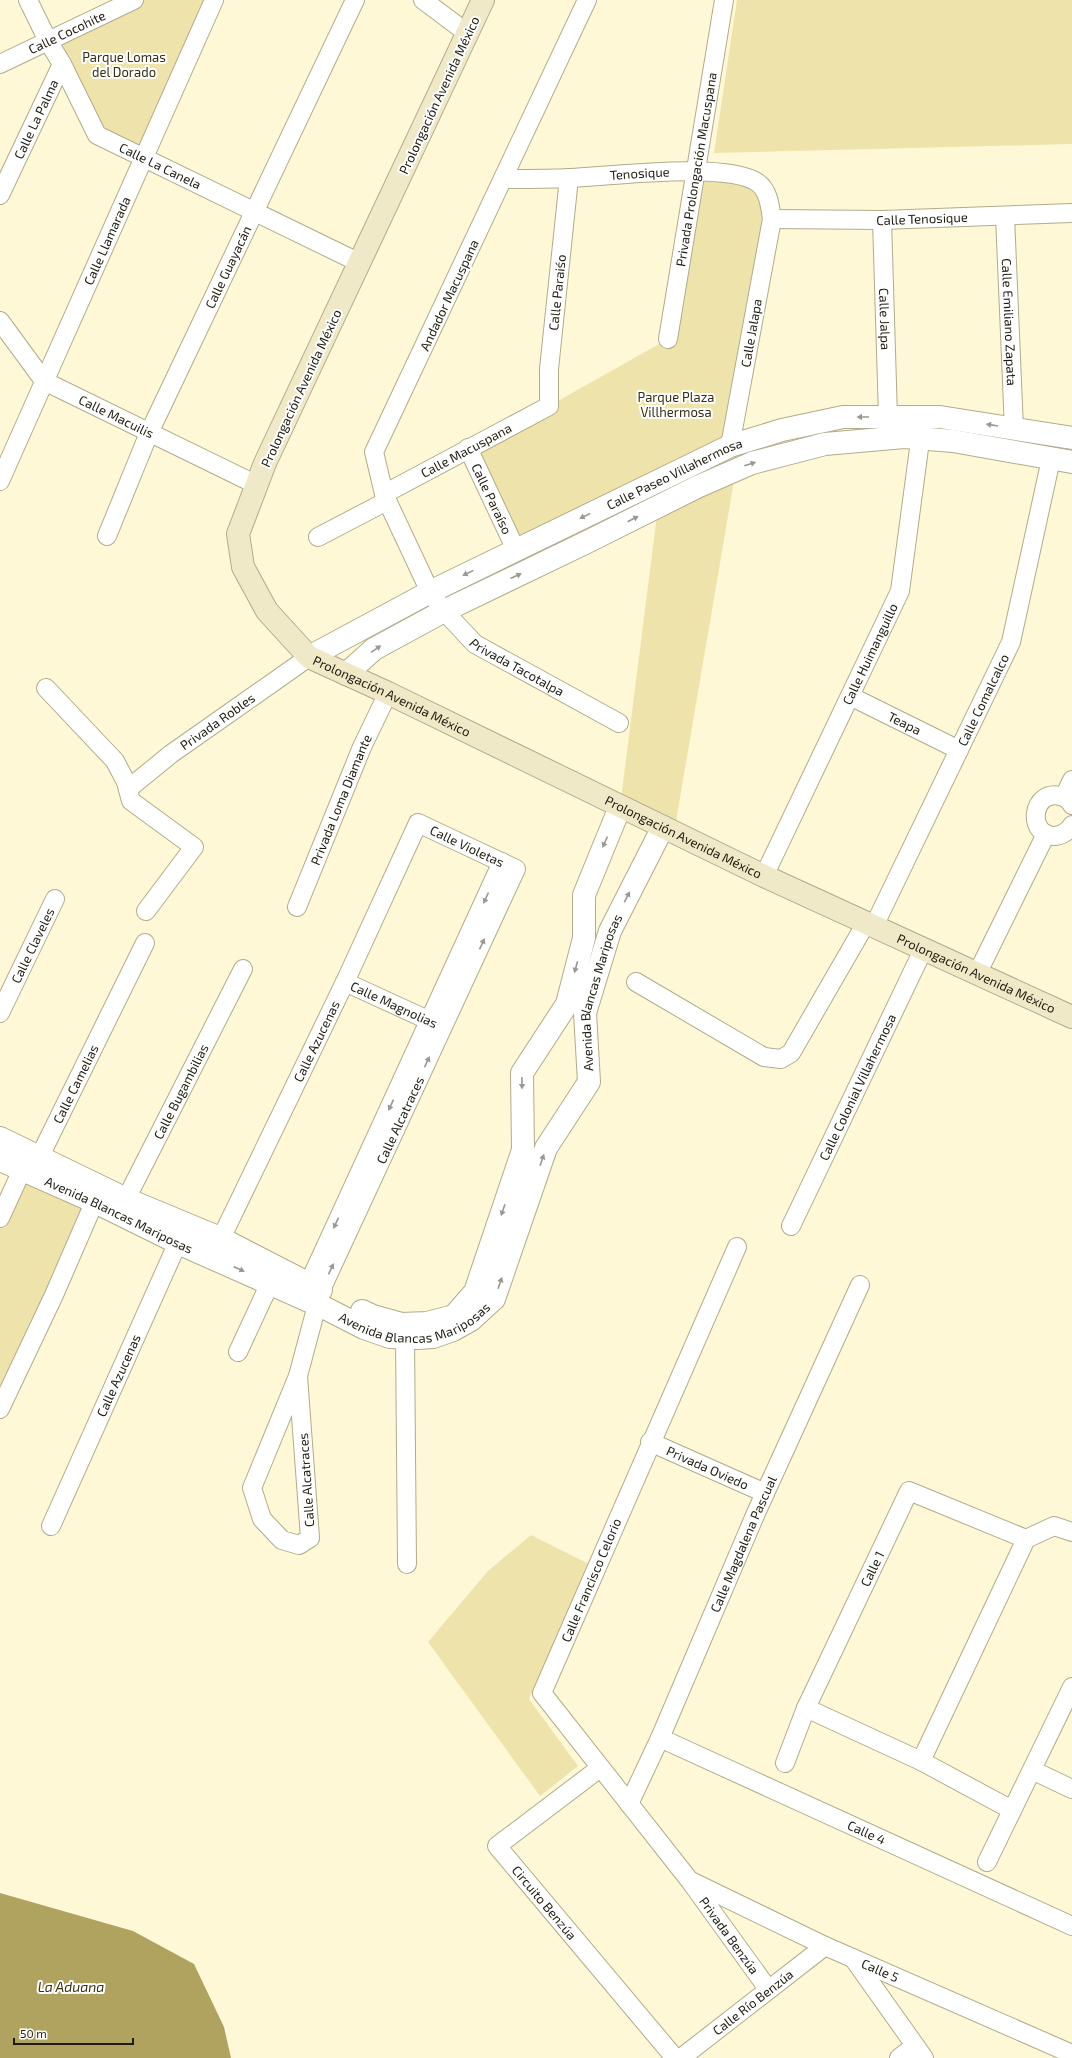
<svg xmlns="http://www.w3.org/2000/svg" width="1072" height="2058" viewBox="0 0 1072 2058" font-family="'Exo 2',sans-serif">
<rect width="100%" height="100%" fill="#fef8d6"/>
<path fill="#eee3ab" d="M 134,0 L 214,0 L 143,158 L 97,135 L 48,41 Z
M 737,0 L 1072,0 L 1072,144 L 714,153 Z
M 696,171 L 735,174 L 768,198 L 730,446 L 516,550 L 468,448 L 549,406 L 668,339 Z
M 736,469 L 674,833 L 620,807 L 658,507 Z
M 22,1170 L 92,1201 L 0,1399 L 0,1218 Z
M 531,1535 L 589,1564 L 529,1699 L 578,1766 L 540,1796 L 428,1642 L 488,1571 Z"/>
<path fill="#b0a360" d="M 0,1893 L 133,1931 L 194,1964 L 224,2027 L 231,2058 L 0,2058 Z"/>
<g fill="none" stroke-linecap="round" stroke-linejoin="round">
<g stroke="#b1ab8b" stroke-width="20">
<g id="minor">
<path id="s1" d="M 28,0 L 48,41 L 62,64 L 97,135 L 360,263"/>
<path d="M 423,0 L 467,33"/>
<path id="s2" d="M 587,0 L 374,452 L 384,494 L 430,592 L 444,611 L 475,644 L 619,723"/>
<path id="s3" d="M 0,64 L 134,0"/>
<path id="s4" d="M 503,179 C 526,179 548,179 571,178 C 610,176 730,161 758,183 C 769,191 770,207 772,219 L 730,446"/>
<path id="s5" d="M 0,195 L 62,64"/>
<path id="s6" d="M 1005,216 L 1014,429"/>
<path id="s7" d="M 772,219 L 882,220 L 1072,213"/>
<path id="s8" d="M 882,220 L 888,417"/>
<path id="s9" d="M 0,321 L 44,381 L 257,485"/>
<path id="s10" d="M 668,339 L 724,0"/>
<path id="s11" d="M 468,448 L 516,550"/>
<path id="s12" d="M 0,481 L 214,0"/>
<path id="s13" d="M 384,494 L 549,406 L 549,369 L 569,178"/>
<path id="s14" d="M 107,536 L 149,433 L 355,0"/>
<path d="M 318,537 L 387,501"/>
<path d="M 46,688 L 115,761 L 126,782 L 131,801 L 194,847 L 146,911"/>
<path id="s15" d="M 850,696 L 959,750"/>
<path id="s16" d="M 128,789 L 171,754 L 309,657"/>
<path d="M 1064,797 L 1072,780"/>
<path d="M 1072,805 C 1070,801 1065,797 1060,796 C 1032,789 1026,835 1054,836 C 1061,836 1069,831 1072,825"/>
<path id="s17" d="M 764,876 L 900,591 L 922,426"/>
<path id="s18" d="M 297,907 L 362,747 L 388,693"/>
<path id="s19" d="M 874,926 L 1011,642 L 1051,459"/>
<path d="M 977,974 L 1046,834"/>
<path id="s20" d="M 345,982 L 441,1026"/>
<path d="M 636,982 L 764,1057 L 781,1059 L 791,1053 L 866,923"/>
<path id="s21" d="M 0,1013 L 55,899"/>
<path id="s22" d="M 120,1211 L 243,969"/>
<path id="s23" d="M 0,1218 L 22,1170 L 40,1156 L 145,943"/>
<path id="s24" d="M 791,1226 L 924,948"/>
<path id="s25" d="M 737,1247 L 542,1693 L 690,1881 L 768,1989"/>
<path id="s26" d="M 215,1251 L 345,982 L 418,823 L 516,869 L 321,1290 L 298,1376 L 252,1488 L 262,1519 L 282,1540 L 299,1545 L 310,1538 L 298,1376"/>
<path d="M 303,1296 L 502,862"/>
<path d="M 405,1338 L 407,1564"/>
<path d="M 238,1352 L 270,1283"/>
<path d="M 0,1409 L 54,1295 L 100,1189"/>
<path id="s27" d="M 650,1442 L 765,1493"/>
<path id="s28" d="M 51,1526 L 183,1231"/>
<path d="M 806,1708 L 921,1761 L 1012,1810"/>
<path id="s29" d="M 660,1738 L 1072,1926"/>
<path d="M 921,1761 L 1026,1539 L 1054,1526 L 1072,1532"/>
<path id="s30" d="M 785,1763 L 806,1708 L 909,1491 L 1026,1539"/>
<path id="s31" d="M 600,1768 L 497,1846 L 675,2058"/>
<path d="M 1032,1770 L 1072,1789"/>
<path id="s32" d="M 629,1804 L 660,1738 L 756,1513 L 860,1285"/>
<path d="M 987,1862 L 1072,1687"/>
<path id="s33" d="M 693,1882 L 825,1946 L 1072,2054"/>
<path d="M 853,1958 L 924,2058"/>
<path id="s34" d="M 681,2058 L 825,1946"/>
<path d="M 899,2058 L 915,2046"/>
</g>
</g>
<g stroke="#b1ab8b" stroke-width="24">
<g id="tertiary">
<path id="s35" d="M 309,657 L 430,592 L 687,467 L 730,446 L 782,430 L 843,417 L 940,417 L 1072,438"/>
<path d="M 346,674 L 374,649 L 444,611 L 587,542 L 697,487 L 752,463 L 825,444 L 904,437 L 953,441 L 1072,462"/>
<path d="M 0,1138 L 126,1199 L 220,1238 L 321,1290"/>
<path id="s36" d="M 0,1160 L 95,1202 L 178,1243 L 327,1309 L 364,1328 L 390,1337 L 418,1338 L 433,1337 L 453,1330 L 471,1320 L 494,1299 L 546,1148 L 589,1082 L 585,1013 L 610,931 L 663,827"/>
<path d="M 362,1311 L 373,1316 L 402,1324 L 427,1323 L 454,1316 L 475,1292 L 523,1150 L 522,1073 L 567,1004 L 584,938 L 584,895 L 620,807"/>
</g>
</g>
<g stroke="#b1ab8b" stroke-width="24">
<g id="secondary">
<path id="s37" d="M 483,0 L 265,463 L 238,534 L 243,567 L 267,611 L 309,657 L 388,693 L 764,876 L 1072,1017"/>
</g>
</g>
<use href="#minor" stroke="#fff" stroke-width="18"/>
<use href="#tertiary" stroke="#fff" stroke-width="22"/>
<use href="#secondary" stroke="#f0e9c8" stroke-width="22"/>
</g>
<defs><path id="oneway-solid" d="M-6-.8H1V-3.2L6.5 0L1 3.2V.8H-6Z"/></defs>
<g fill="#9a9893">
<use href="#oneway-solid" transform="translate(863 417) rotate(-180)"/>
<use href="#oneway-solid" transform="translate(992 425) rotate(-171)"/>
<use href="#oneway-solid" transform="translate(750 464) rotate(-18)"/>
<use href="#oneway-solid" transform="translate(585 516) rotate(154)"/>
<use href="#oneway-solid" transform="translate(633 519) rotate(-27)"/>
<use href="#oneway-solid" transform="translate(468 573) rotate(154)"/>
<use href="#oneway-solid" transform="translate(516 576) rotate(-25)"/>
<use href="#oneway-solid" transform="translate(376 649) rotate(-35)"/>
<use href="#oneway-solid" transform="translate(605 842) rotate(114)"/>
<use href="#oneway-solid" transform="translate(627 897) rotate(-63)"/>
<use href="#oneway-solid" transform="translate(486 898) rotate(114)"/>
<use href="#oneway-solid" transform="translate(482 944) rotate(-65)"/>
<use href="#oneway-solid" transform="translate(576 967) rotate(105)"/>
<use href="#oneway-solid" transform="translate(427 1062) rotate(-65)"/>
<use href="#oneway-solid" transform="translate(522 1083) rotate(89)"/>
<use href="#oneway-solid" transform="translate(391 1105) rotate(115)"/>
<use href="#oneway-solid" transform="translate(542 1160) rotate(-71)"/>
<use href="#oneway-solid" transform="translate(503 1210) rotate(109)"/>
<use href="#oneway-solid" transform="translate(336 1223) rotate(115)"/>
<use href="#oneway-solid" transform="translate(239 1269) rotate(25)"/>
<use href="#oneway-solid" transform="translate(331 1269) rotate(-65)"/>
<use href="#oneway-solid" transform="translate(500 1283) rotate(-71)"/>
</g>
<g text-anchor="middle" stroke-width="4" stroke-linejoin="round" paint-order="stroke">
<g font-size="13" fill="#1e1b0f" stroke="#fff">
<text dy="5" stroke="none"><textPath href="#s3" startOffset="74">Calle Cocohite</textPath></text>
<text transform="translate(439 95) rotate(-65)" y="5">Prolongación Avenida México</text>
<text dy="5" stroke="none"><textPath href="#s5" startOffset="84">Calle La Palma</textPath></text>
<text dy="5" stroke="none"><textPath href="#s1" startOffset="222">Calle La Canela</textPath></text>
<text dy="5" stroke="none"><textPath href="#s10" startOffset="172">Privada Prolongación Macuspana</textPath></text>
<text dy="5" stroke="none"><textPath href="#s4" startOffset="137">Tenosique</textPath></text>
<text dy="5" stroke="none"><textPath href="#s7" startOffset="150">Calle Tenosique</textPath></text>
<text dy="5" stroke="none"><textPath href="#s12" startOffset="263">Calle Llamarada</textPath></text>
<text dy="5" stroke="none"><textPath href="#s14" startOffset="295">Calle Guayacán</textPath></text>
<text dy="5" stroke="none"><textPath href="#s13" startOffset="301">Calle Paraiśo</textPath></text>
<text transform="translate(449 295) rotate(-65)" y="5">Andador Macuspana</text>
<text dy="5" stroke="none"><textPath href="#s8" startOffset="99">Calle Jalpa</textPath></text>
<text dy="5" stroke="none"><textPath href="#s6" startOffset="106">Calle Emiliano Zapata</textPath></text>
<text transform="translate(751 333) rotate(-80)" y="5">Calle Jalapa</text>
<text transform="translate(301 388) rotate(-65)" y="5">Prolongación Avenida México</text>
<text dy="5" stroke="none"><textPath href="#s9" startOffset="155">Calle Macuilis</textPath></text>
<text dy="5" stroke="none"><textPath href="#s13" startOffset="93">Calle Macuspana</textPath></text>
<text dy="5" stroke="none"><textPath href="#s35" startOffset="409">Calle Paseo Villahermosa</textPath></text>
<text dy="5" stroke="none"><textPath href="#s11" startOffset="56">Calle Paraíso</textPath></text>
<text dy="5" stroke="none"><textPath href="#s17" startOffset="246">Calle Huimanguillo</textPath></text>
<text dy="5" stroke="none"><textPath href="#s2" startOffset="768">Privada Tacotalpa</textPath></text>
<text dy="5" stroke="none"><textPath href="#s37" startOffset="825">Prolongación Avenida México</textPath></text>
<text dy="5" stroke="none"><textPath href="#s19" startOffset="251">Calle Comalcalco</textPath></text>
<text dy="5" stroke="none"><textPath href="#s16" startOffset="112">Privada Robles</textPath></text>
<text dy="5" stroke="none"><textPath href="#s15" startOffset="61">Teapa</textPath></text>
<text dy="5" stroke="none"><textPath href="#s18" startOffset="116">Privada Loma Diamante</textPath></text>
<text dy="5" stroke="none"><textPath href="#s37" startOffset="1149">Prolongación Avenida México</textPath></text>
<text dy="5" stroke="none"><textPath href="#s26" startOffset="528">Calle Violetas</textPath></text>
<text dy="5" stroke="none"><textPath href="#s21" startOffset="75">Calle Claveles</textPath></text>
<text dy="5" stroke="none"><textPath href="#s37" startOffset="1472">Prolongación Avenida México</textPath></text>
<text dy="5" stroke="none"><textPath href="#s36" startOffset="875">Avenida Blancas Mariposas</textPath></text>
<text dy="5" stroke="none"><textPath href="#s20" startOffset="54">Calle Magnolias</textPath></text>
<text dy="5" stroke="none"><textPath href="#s26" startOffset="233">Calle Azucenas</textPath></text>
<text dy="5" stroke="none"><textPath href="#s23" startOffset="156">Calle Camelias</textPath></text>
<text dy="5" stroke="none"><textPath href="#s24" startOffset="154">Calle Colonial Villahermosa</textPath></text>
<text dy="5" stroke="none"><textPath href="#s22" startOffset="134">Calle Bugambilias</textPath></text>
<text transform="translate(400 1120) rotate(-65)" y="5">Calle Alcatraces</text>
<text dy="5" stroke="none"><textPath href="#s36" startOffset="131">Avenida Blancas Mariposas</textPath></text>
<text dy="5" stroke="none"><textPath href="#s36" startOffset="455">Avenida Blancas Mariposas</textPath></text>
<text dy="5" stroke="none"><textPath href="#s28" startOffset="165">Calle Azucenas</textPath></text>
<text dy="5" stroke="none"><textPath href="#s27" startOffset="63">Privada Oviedo</textPath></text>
<text transform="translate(306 1480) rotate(-94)" y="5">Calle Alcatraces</text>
<text dy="5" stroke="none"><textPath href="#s32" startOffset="284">Calle Magdalena Pascual</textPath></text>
<text dy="5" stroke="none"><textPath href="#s30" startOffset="213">Calle 1</textPath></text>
<text transform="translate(591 1580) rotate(-67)" y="5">Calle Francisco Celorio</text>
<text dy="5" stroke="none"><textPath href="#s29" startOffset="227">Calle 4</textPath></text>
<text dy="5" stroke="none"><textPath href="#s31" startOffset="203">Circuito Benzúa</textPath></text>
<text dy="5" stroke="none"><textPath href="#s25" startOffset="793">Privada Benzúa</textPath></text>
<text dy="5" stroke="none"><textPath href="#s33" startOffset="207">Calle 5</textPath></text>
<text dy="5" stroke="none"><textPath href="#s34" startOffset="91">Calle Río Benzúa</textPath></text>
</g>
<g font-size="13" fill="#352f10" stroke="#fff">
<text x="124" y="62">Parque Lomas<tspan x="124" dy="15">del Dorado</tspan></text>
<text x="676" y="402">Parque Plaza<tspan x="676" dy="15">Villhermosa</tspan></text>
</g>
<g font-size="14" font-style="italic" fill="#383213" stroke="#fff">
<text x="71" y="1992">La Aduana</text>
</g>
</g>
<path d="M14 2038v6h119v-6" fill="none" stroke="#1e1b0f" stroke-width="2"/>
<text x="20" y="2038" font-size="12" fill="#1e1b0f" stroke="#ffffff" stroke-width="3" paint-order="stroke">50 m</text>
</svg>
